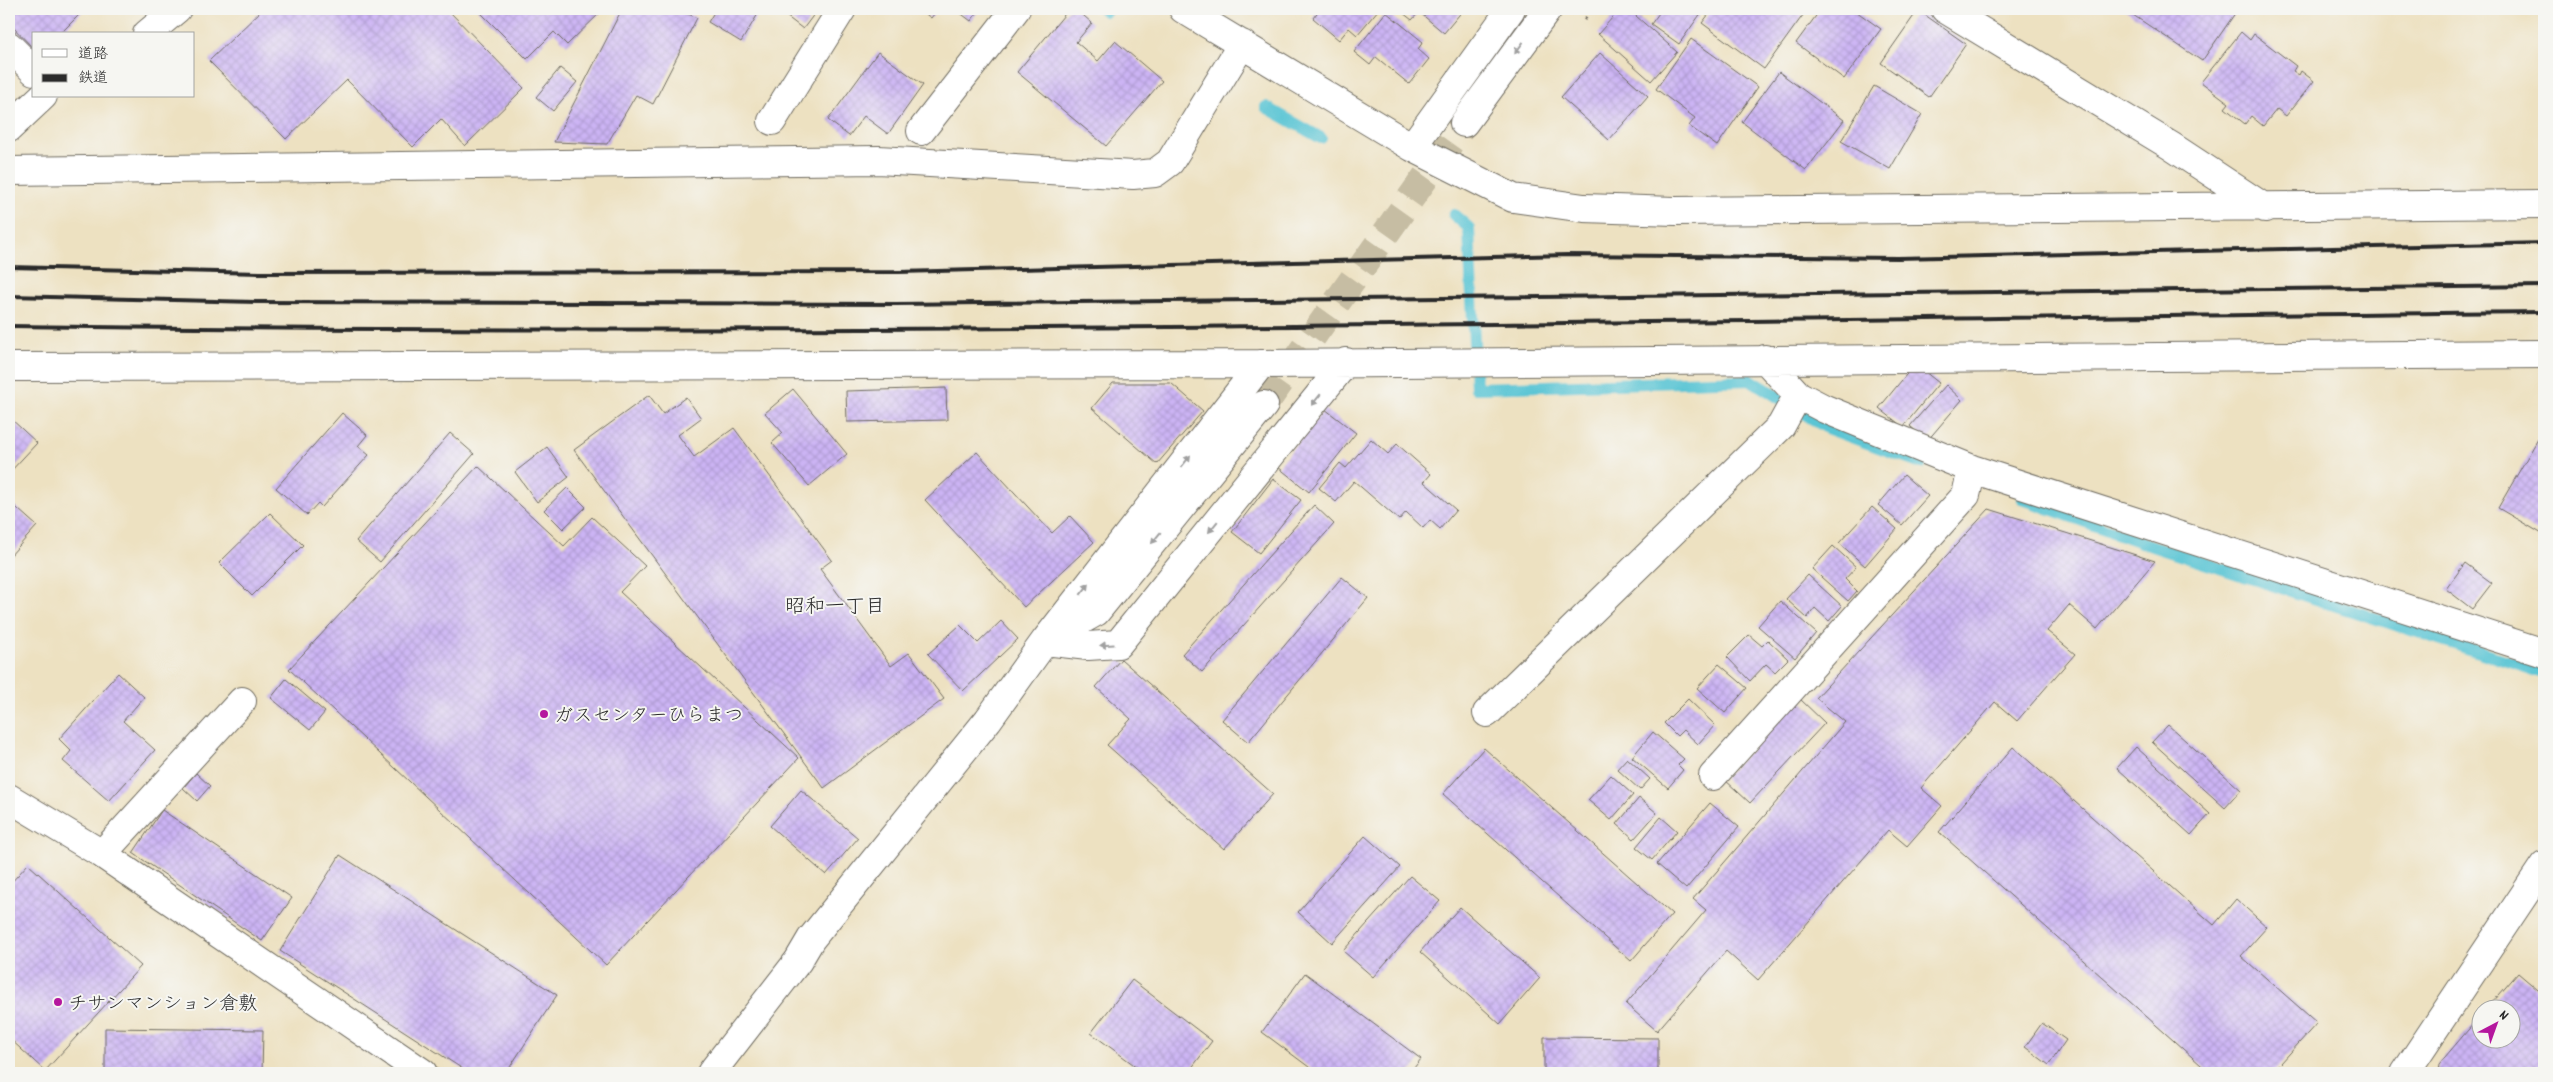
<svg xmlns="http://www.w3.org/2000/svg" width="2553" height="1082" viewBox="0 0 2553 1082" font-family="Dekko,'Klee One',sans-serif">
<defs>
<pattern id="building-cross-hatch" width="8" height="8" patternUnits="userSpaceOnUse" patternTransform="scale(1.25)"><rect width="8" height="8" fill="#ccb4f4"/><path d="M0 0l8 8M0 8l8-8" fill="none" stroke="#af9bd1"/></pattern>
</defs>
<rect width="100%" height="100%" fill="#f6f6f2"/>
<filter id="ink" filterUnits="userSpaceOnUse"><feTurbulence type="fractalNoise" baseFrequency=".02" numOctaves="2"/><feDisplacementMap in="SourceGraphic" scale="10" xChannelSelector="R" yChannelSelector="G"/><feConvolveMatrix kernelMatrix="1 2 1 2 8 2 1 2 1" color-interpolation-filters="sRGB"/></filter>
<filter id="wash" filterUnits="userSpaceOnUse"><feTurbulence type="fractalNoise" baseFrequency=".0096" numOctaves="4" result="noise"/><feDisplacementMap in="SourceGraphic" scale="20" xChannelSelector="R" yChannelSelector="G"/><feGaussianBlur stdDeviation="1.12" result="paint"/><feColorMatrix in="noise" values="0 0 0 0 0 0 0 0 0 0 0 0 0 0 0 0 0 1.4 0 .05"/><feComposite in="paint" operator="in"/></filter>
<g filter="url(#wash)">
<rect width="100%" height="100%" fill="#ede1c1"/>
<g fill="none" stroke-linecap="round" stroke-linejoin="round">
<path stroke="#5ac5d4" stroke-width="12" d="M 1103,9 L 1106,11
M 1266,107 L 1321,138
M 1454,215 L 1469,228 L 1476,388 L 1751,380 L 1827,428 L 1922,463
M 2023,499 L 2155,547 L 2544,673"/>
</g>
<g id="blocks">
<path fill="url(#building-cross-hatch)" d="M 9,9 L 85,9 L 60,34 L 34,34 L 34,49 L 9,23 Z
M 142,9 L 160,9 L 151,18 Z
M 263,9 L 447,9 L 524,88 L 465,146 L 441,119 L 413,147 L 347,80 L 286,139 L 209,61 Z
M 477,9 L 604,9 L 567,45 L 554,32 L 527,59 Z
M 622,9 L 678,9 L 697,18 L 653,104 L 636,95 L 607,144 L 554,142 Z
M 716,9 L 761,9 L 741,42 L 708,22 Z
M 777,9 L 818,9 L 803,29 Z
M 919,9 L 938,9 L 931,18 Z
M 955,9 L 980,9 L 971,21 Z
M 1069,9 L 1076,9 L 1092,23 L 1076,42 L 1098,61 L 1115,41 L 1162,81 L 1106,146 L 1017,72 Z
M 1320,9 L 1379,9 L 1357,35 L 1349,28 L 1339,40 L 1313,18 Z
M 1398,9 L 1464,9 L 1444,33 L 1419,12 L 1412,20 Z
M 1620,9 L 1628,9 L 1677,52 L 1651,81 L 1598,34 Z
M 1662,9 L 1704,9 L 1679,44 L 1651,24 Z
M 1713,9 L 1802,9 L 1806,11 L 1764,69 L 1702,23 Z
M 1821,9 L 1853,9 L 1881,29 L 1844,79 L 1796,43 Z
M 2124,9 L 2238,9 L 2202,61 Z
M 1918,10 L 1966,44 L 1929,97 L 1881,63 Z
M 1386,12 L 1423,42 L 1418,49 L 1429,59 L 1409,84 L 1376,57 L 1370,65 L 1354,52 Z
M 2241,32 L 2250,40 L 2254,34 L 2296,66 L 2293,71 L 2299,75 L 2301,71 L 2314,81 L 2286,116 L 2277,109 L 2263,126 L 2251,116 L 2245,124 L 2225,108 L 2229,103 L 2201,82 Z
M 1691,39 L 1758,87 L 1717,146 L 1689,126 L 1695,118 L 1656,89 Z
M 878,52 L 923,85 L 888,134 L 864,116 L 849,136 L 828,120 Z
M 1600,53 L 1648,96 L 1609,140 L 1561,97 Z
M 560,68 L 577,82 L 553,111 L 536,97 Z
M 1779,72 L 1844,120 L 1806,170 L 1742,122 Z
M 1874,86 L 1922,114 L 1890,169 L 1841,141 Z
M 1915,364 L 1939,383 L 1903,427 L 1879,408 Z
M 1113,383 L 1171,383 L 1203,411 L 1157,464 L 1092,408 Z
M 1946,385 L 1962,400 L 1927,441 L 1910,426 Z
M 946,388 L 947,420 L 847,422 L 846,391 Z
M 793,389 L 847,454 L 809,486 L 772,443 L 783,433 L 765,413 Z
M 649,395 L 663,414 L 686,397 L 701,418 L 678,435 L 694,457 L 734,428 L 832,560 L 820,569 L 891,666 L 909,653 L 944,699 L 824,788 L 574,450 Z
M 1325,409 L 1356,433 L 1309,492 L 1278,467 Z
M 342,413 L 367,435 L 358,446 L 369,455 L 322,507 L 318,503 L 307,515 L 276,488 Z
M 9,417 L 37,443 L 9,473 Z
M 450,433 L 474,454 L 380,562 L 356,541 Z
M 1371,439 L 1388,454 L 1397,444 L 1431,474 L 1424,482 L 1456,510 L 1440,529 L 1430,520 L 1423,528 L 1406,512 L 1399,520 L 1354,481 L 1336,502 L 1319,488 L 1340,463 L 1346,468 Z
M 2538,439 L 2544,442 L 2544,535 L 2498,508 Z
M 547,447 L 569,477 L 537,502 L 515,472 Z
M 977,452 L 1052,533 L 1070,516 L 1094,542 L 1024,607 L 925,500 Z
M 478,466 L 564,546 L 592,517 L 645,566 L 620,592 L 799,758 L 606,965 L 289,669 Z
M 1904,475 L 1928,496 L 1902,525 L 1878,505 Z
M 1273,479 L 1301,500 L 1259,553 L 1232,532 Z
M 567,488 L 586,507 L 563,529 L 544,510 Z
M 9,501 L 37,526 L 9,557 Z
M 1314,505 L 1334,524 L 1202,672 L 1182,654 Z
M 1872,507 L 1897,529 L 1865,566 L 1839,543 Z
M 1989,509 L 2155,561 L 2097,629 L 2069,605 L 2047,631 L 2075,654 L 2017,721 L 1995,702 L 1921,788 L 1942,806 L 1907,846 L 1888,830 L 1758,980 L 1726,951 L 1657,1031 L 1626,1004 L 1706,910 L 1693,899 L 1845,722 L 1816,698 Z
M 270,513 L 303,545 L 252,596 L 219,563 Z
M 1833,546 L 1856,567 L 1845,579 L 1857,591 L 1848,601 L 1812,569 Z
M 2465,563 L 2492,583 L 2472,609 L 2446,589 Z
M 1808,575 L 1842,606 L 1829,621 L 1815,608 L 1807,618 L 1786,599 Z
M 1342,577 L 1368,598 L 1248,742 L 1222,720 Z
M 1780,601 L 1816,633 L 1795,658 L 1758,626 Z
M 1001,621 L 1018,639 L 963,691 L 928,654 L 960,625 L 978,643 Z
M 1749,635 L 1762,646 L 1768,640 L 1788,659 L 1775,672 L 1766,664 L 1750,681 L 1727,657 Z
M 1121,659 L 1273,794 L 1224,849 L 1107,745 L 1131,719 L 1096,687 Z
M 1719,664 L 1747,688 L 1725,713 L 1697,688 Z
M 118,673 L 144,697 L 123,721 L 155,750 L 109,801 L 63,761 L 71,751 L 59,739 Z
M 286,679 L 325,712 L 310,730 L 271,698 Z
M 1799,698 L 1825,723 L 1750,803 L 1724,779 Z
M 1688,699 L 1715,725 L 1698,744 L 1683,730 L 1677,736 L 1664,723 Z
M 2168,725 L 2241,790 L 2225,808 L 2152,742 Z
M 1653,732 L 1684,759 L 1678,765 L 1683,770 L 1668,788 L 1632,757 Z
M 2013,747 L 2214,925 L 2236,899 L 2267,927 L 2241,956 L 2317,1023 L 2272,1073 L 2210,1073 L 1939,832 Z
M 2136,747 L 2210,814 L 2191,835 L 2117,768 Z
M 1484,748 L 1672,914 L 1631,961 L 1443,794 Z
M 1627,758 L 1650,779 L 1640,790 L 1617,769 Z
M 196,773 L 210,786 L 197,801 L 183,788 Z
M 1611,775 L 1633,795 L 1611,820 L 1588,800 Z
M 801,790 L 858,838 L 826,875 L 770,826 Z
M 1639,798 L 1657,813 L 1634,839 L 1617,824 Z
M 1710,803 L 1739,827 L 1686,889 L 1657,864 Z
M 162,810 L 292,898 L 262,941 L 133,853 Z
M 1661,817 L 1677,831 L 1652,860 L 1636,847 Z
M 1365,836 L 1400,867 L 1332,943 L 1298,912 Z
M 340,855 L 557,995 L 506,1073 L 469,1073 L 280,951 Z
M 28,864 L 141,966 L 45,1071 L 9,1038 L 9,885 Z
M 1410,876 L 1440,901 L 1373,977 L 1343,951 Z
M 1460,907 L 1540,978 L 1500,1024 L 1420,952 Z
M 1305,973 L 1421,1059 L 1410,1073 L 1317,1073 L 1262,1032 Z
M 2518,973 L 2544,995 L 2544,1073 L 2438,1073 L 2439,1064 L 2480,1016 L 2480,1040 L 2510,1040 L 2510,1010 L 2486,1010 Z
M 1132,980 L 1212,1041 L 1188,1073 L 1145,1073 L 1091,1033 Z
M 2042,1023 L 2066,1040 L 2049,1065 L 2025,1047 Z
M 105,1028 L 263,1030 L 262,1073 L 105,1073 Z
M 1544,1037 L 1658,1038 L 1658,1073 L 1544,1073 Z"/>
</g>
</g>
<g filter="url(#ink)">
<use href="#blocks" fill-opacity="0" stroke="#6f6b60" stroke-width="1"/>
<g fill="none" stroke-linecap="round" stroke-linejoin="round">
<path stroke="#c6bda3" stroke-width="28" stroke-dasharray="28 14" stroke-linecap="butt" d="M 1264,405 L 1464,123"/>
<g stroke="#6f6b60" stroke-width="30">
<path id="minor" d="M 1183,9 L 1412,147 L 1513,198 L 1584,208 L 1675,211 L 2544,204
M 1945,9 L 2171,146 L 2265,208
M 147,34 L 177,9
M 9,46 L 34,71
M 772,121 L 842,9
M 1464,123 L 1548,9
M 9,128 L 43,96
M 921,131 L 1016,9
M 1412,147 L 1511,9
M 9,171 L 878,160 L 1133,175 L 1155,173 L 1170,162 L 1242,44
M 1765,359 L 1798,395 L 1825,409 L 1972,469 L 2544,653
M 9,367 L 1261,364 L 2544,354
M 1055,635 L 1096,612 L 1264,405
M 1045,641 L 1088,646 L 1118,644 L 1346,362
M 1487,713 L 1781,426 L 1798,395
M 1713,776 L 1966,495 L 1972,469
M 9,798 L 102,854 L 423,1073
M 102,854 L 242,701
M 711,1073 L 798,961 L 811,939 L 988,720 L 1045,641 L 1261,364
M 2405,1073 L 2544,865"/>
</g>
<path stroke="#6f6b60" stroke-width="3" stroke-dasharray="4 4" stroke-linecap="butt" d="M 1584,20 L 1592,9"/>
<use href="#minor" stroke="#fff" stroke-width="28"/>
<path stroke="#2b2b2b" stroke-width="4" d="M 9,267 L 260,273 L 899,272 L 1567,255 L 1898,258 L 2544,243
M 9,296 L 256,302 L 896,304 L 2544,286
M 9,326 C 854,337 1699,320 2544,312"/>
</g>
<defs><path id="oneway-solid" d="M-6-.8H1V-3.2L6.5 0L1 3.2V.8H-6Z" transform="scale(1.25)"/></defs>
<g fill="#a0a0a0">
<use href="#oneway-solid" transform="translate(1519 48) rotate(126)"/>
<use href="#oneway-solid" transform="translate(1316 400) rotate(129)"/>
<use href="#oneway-solid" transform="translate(1186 461) rotate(-52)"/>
<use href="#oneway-solid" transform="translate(1213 527) rotate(129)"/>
<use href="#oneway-solid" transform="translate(1156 538) rotate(129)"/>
<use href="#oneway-solid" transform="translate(1085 589) rotate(-52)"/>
<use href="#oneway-solid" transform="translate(1107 645) rotate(176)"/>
</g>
</g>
<g fill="#b5179e" stroke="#f6f6f2" stroke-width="2">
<circle cx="544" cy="714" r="5"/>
<circle cx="58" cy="1002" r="5"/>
</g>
<g text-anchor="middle" stroke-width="4" stroke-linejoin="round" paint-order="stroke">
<g font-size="19" fill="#2b2b2b" stroke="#f6f6f2" text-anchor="start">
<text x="554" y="721">ガスセンターひらまつ</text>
<text x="68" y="1009">チサンマンション倉敷</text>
</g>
<g font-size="20" fill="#2b2b2b" stroke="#f6f6f2">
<text x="835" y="612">昭和一丁目</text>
</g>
</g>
<rect width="2553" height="1082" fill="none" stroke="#f6f6f2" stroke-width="30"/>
<rect x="32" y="32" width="162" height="65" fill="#f6f6f2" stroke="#a5a5a2"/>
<rect x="42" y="49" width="25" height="8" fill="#ffffff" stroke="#a5a5a2"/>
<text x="78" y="58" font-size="15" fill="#2b2b2b">道路</text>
<rect x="42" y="74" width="25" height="8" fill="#2b2b2b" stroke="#a5a5a2"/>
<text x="78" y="82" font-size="15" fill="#2b2b2b">鉄道</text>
<g transform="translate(2496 1024) rotate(41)"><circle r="24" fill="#f6f6f2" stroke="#a5a5a2"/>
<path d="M0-4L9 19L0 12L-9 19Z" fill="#b5179e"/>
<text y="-8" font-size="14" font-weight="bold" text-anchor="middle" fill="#2b2b2b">N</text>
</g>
</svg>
